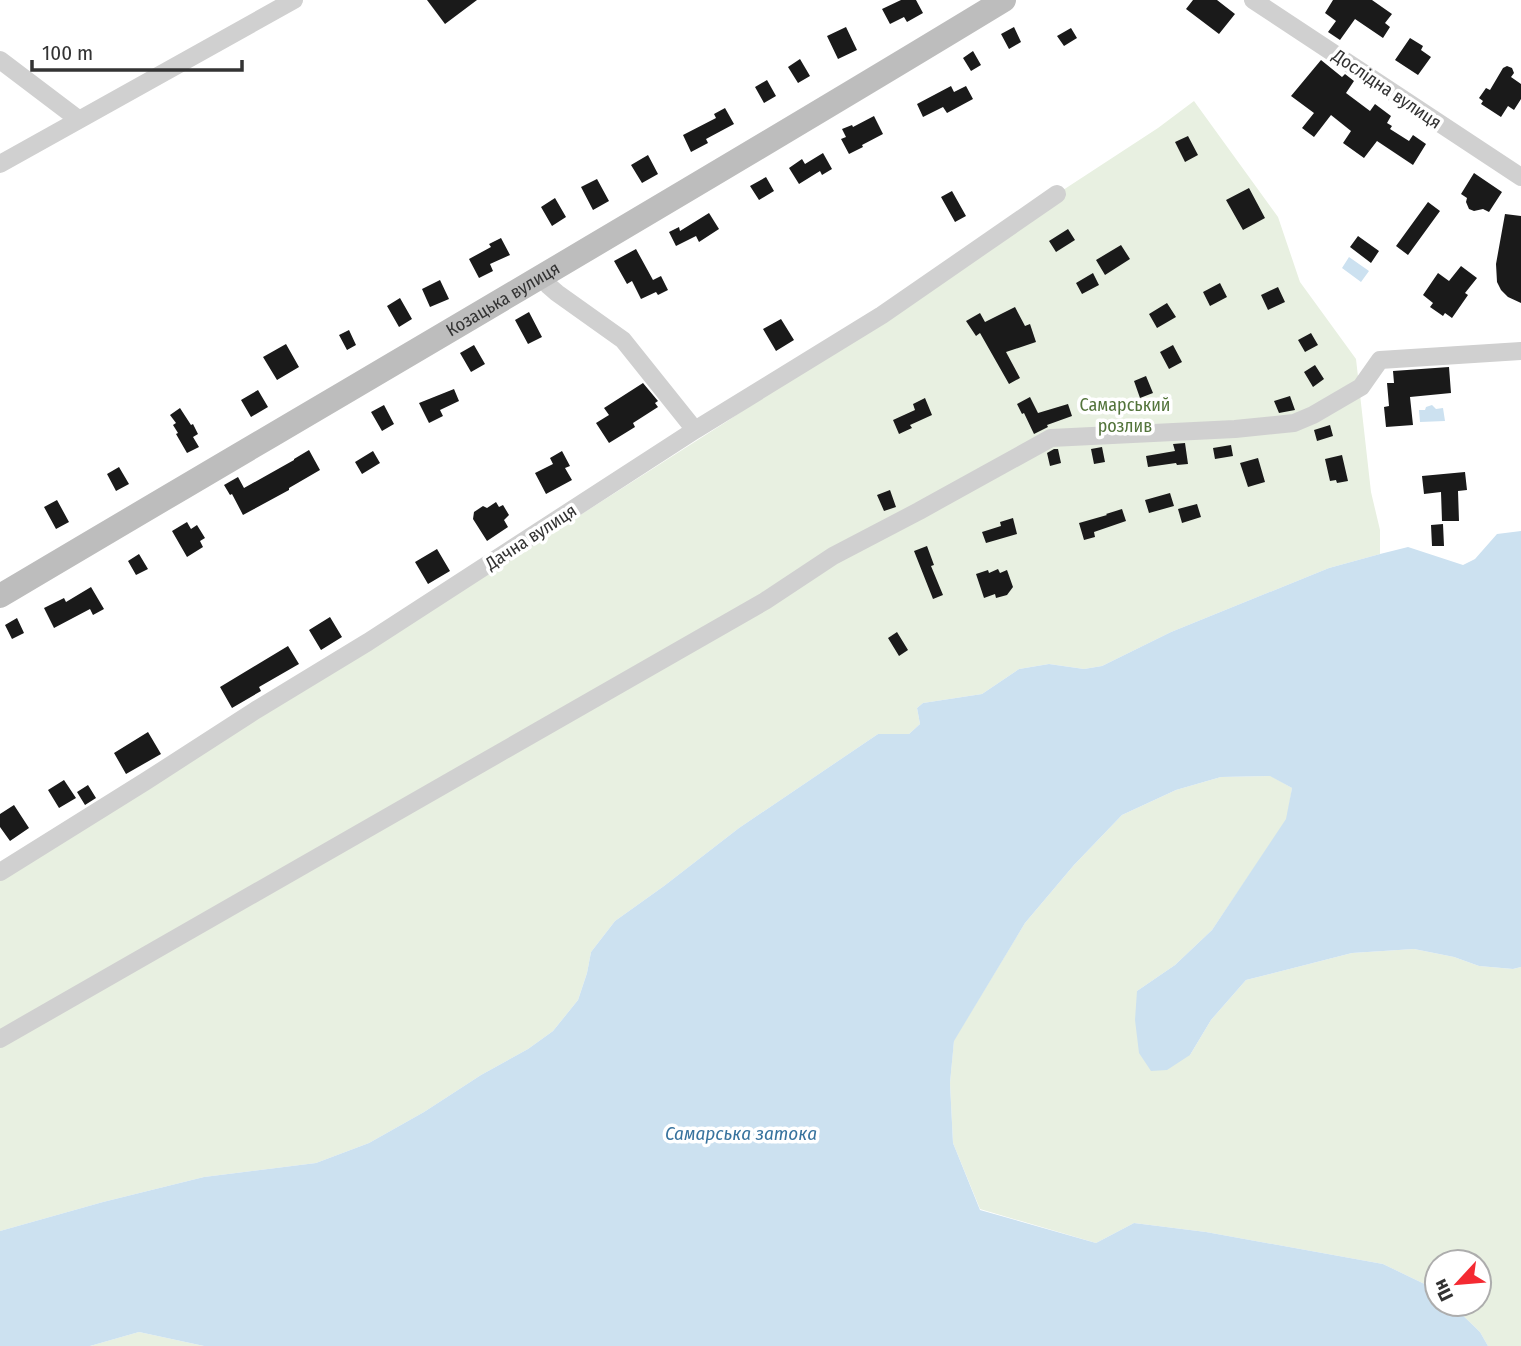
<svg xmlns="http://www.w3.org/2000/svg" width="1521" height="1346" viewBox="0 0 1521 1346" font-family="'Fira Sans Condensed',sans-serif">
<rect width="100%" height="100%" fill="#fff"/>
<path fill="#e8f0e1" d="M 1194,101 L 1278,217 L 1300,282 L 1356,359 L 1371,492 L 1380,530 L 1380,554 L 1329,568 L 1171,632 L 1102,666 L 1084,669 L 1049,664 L 1019,669 L 982,694 L 923,703 L 917,708 L 920,724 L 909,734 L 878,734 L 739,828 L 664,886 L 615,921 L 591,952 L 587,973 L 578,1000 L 553,1031 L 528,1049 L 481,1075 L 424,1112 L 369,1143 L 316,1163 L 204,1177 L 103,1202 L 0,1231 L 0,878 L 527,549 L 729,420 L 1057,194 L 1158,128 Z
M 1271,776 L 1292,788 L 1287,819 L 1212,930 L 1175,965 L 1137,991 L 1190,1055 L 1211,1020 L 1246,980 L 1352,953 L 1414,949 L 1454,957 L 1479,966 L 1513,969 L 1521,967 L 1521,1346 L 1488,1346 L 1480,1332 L 1451,1304 L 1479,1304 L 1479,1262 L 1437,1262 L 1437,1290 L 1383,1264 L 1206,1232 L 1134,1223 L 1096,1243 L 980,1209 L 953,1143 L 950,1083 L 954,1040 L 1025,923 L 1074,865 L 1122,815 L 1176,790 L 1221,777 Z
M 139,1332 L 204,1346 L 90,1346 Z"/>
<path fill="#cce1f0" d="M 1349,257 L 1369,271 L 1361,282 L 1342,268 Z
M 1432,405 L 1436,409 L 1443,408 L 1445,421 L 1420,422 L 1419,410 L 1425,410 L 1426,407 Z
M 1521,531 L 1521,967 L 1513,969 L 1479,966 L 1454,957 L 1414,949 L 1352,953 L 1246,980 L 1211,1020 L 1190,1055 L 1167,1070 L 1151,1071 L 1139,1053 L 1135,1020 L 1137,991 L 1175,965 L 1212,930 L 1286,819 L 1292,788 L 1270,776 L 1221,777 L 1176,790 L 1122,815 L 1074,865 L 1025,923 L 954,1041 L 950,1083 L 953,1143 L 980,1210 L 1096,1243 L 1134,1223 L 1206,1232 L 1383,1264 L 1437,1290 L 1437,1304 L 1451,1304 L 1480,1332 L 1488,1346 L 204,1346 L 139,1332 L 90,1346 L 0,1346 L 0,1231 L 103,1202 L 204,1177 L 316,1163 L 369,1143 L 424,1112 L 481,1075 L 528,1049 L 553,1031 L 578,1000 L 587,973 L 591,952 L 615,921 L 664,886 L 739,828 L 878,734 L 909,734 L 920,724 L 917,708 L 923,703 L 982,694 L 1019,669 L 1049,664 L 1084,669 L 1102,666 L 1171,632 L 1329,568 L 1380,554 L 1408,547 L 1463,565 L 1475,559 L 1497,534 Z"/>
<path fill="#1a1a1a" d="M 427,0 L 477,0 L 445,24 Z
M 901,0 L 916,0 L 923,13 L 907,22 L 904,17 L 890,24 L 882,9 Z
M 1193,0 L 1217,0 L 1235,14 L 1219,34 L 1186,9 Z
M 1333,0 L 1372,0 L 1392,14 L 1385,23 L 1390,27 L 1383,38 L 1355,19 L 1340,40 L 1328,32 L 1336,21 L 1325,13 Z
M 846,27 L 857,50 L 838,59 L 827,36 Z
M 1014,27 L 1021,42 L 1009,49 L 1001,34 Z
M 1071,28 L 1077,38 L 1064,46 L 1057,36 Z
M 1410,38 L 1423,46 L 1421,50 L 1431,57 L 1418,75 L 1395,60 Z
M 973,51 L 981,65 L 971,71 L 963,58 Z
M 800,59 L 810,76 L 798,83 L 788,67 Z
M 1321,60 L 1342,77 L 1345,74 L 1354,81 L 1346,93 L 1370,111 L 1375,104 L 1391,116 L 1387,123 L 1392,126 L 1390,129 L 1409,141 L 1413,135 L 1426,144 L 1413,165 L 1377,141 L 1364,158 L 1343,143 L 1351,131 L 1331,115 L 1314,137 L 1302,128 L 1314,113 L 1291,96 Z
M 1507,66 L 1512,68 L 1514,73 L 1511,77 L 1521,84 L 1521,99 L 1514,110 L 1508,106 L 1501,117 L 1481,104 L 1483,101 L 1479,98 L 1486,88 L 1490,90 L 1503,68 Z
M 767,80 L 776,96 L 764,103 L 755,87 Z
M 951,86 L 954,92 L 966,86 L 973,99 L 947,113 L 943,107 L 923,117 L 917,104 Z
M 725,108 L 734,124 L 706,139 L 708,143 L 691,152 L 683,135 L 716,118 L 714,114 Z
M 874,116 L 883,134 L 862,145 L 863,147 L 849,154 L 841,139 L 846,137 L 842,129 L 852,125 L 853,127 Z
M 1188,136 L 1198,155 L 1185,162 L 1175,142 Z
M 823,153 L 832,169 L 822,175 L 820,171 L 799,184 L 789,168 L 802,159 L 805,164 Z
M 648,155 L 658,174 L 642,183 L 631,165 Z
M 1474,173 L 1502,192 L 1489,212 L 1483,209 L 1474,211 L 1469,209 L 1466,202 L 1467,198 L 1461,194 Z
M 766,177 L 774,191 L 759,200 L 750,186 Z
M 597,179 L 609,201 L 593,210 L 581,187 Z
M 1249,188 L 1265,218 L 1243,230 L 1226,200 Z
M 952,191 L 966,216 L 955,222 L 941,197 Z
M 555,198 L 566,217 L 552,226 L 541,207 Z
M 1428,202 L 1440,211 L 1408,255 L 1396,246 Z
M 709,213 L 719,229 L 699,242 L 696,236 L 676,246 L 669,232 L 679,227 L 680,231 Z
M 1505,214 L 1521,216 L 1521,303 L 1508,297 L 1501,290 L 1497,282 L 1496,264 Z
M 1068,229 L 1075,240 L 1056,252 L 1049,241 Z
M 1358,236 L 1379,251 L 1371,263 L 1350,247 Z
M 501,238 L 510,255 L 490,264 L 493,271 L 479,278 L 469,259 L 491,247 L 489,244 Z
M 1121,245 L 1130,259 L 1105,275 L 1096,260 Z
M 636,249 L 653,280 L 661,276 L 668,290 L 658,295 L 656,292 L 641,299 L 632,281 L 627,284 L 614,261 Z
M 1461,266 L 1477,278 L 1465,293 L 1468,295 L 1452,318 L 1445,313 L 1443,316 L 1430,307 L 1433,303 L 1423,295 L 1438,273 L 1449,281 Z
M 1093,273 L 1099,285 L 1082,294 L 1076,283 Z
M 440,280 L 449,299 L 430,307 L 422,289 Z
M 1220,283 L 1227,297 L 1210,306 L 1203,292 Z
M 1278,287 L 1285,302 L 1268,310 L 1261,295 Z
M 400,298 L 412,319 L 399,327 L 387,306 Z
M 1167,303 L 1176,317 L 1157,328 L 1149,314 Z
M 1015,307 L 1025,326 L 1030,324 L 1036,342 L 1006,352 L 1020,378 L 1009,384 L 980,333 L 976,336 L 966,321 L 980,313 L 985,322 Z
M 529,312 L 542,337 L 528,344 L 515,320 Z
M 781,319 L 794,340 L 776,351 L 763,329 Z
M 349,330 L 356,345 L 347,350 L 339,335 Z
M 1311,333 L 1318,345 L 1305,352 L 1298,340 Z
M 286,344 L 299,367 L 277,380 L 263,357 Z
M 474,345 L 485,364 L 471,372 L 460,353 Z
M 1173,345 L 1182,362 L 1169,369 L 1160,352 Z
M 1315,365 L 1324,379 L 1313,387 L 1304,372 Z
M 1449,367 L 1451,393 L 1410,397 L 1413,425 L 1386,427 L 1384,407 L 1389,406 L 1387,383 L 1394,383 L 1393,371 Z
M 1146,376 L 1153,393 L 1140,398 L 1134,381 Z
M 643,383 L 658,401 L 655,403 L 658,407 L 633,423 L 635,427 L 609,443 L 596,423 L 609,415 L 604,408 Z
M 454,389 L 459,401 L 440,410 L 443,416 L 429,423 L 419,403 Z
M 258,390 L 268,407 L 251,417 L 241,400 Z
M 1290,396 L 1295,410 L 1279,413 L 1274,401 Z
M 1030,397 L 1038,413 L 1068,404 L 1072,416 L 1047,425 L 1048,427 L 1034,434 L 1024,413 L 1022,414 L 1017,404 Z
M 925,398 L 932,415 L 910,425 L 912,428 L 899,434 L 893,420 L 915,410 L 913,404 Z
M 384,405 L 394,424 L 382,431 L 371,412 Z
M 180,408 L 191,425 L 193,424 L 198,434 L 193,437 L 199,447 L 187,453 L 176,434 L 178,433 L 173,425 L 176,423 L 170,415 Z
M 1330,425 L 1333,436 L 1317,441 L 1314,430 Z
M 1185,443 L 1188,464 L 1177,465 L 1176,463 L 1148,467 L 1146,456 L 1175,451 L 1173,444 Z
M 1231,445 L 1233,456 L 1215,459 L 1213,448 Z
M 1102,447 L 1105,462 L 1094,464 L 1091,449 Z
M 1054,449 L 1058,449 L 1061,463 L 1050,466 L 1047,453 Z
M 309,450 L 320,470 L 289,488 L 289,490 L 243,515 L 232,494 L 230,495 L 224,485 L 238,477 L 244,488 L 294,460 L 294,459 Z
M 373,451 L 380,463 L 362,474 L 355,462 Z
M 562,451 L 570,466 L 565,468 L 572,480 L 546,494 L 535,473 L 553,464 L 550,458 Z
M 1342,455 L 1348,481 L 1337,483 L 1336,480 L 1330,481 L 1325,459 Z
M 1258,458 L 1265,482 L 1248,487 L 1240,463 Z
M 119,467 L 129,484 L 116,491 L 107,474 Z
M 1465,472 L 1467,490 L 1458,491 L 1459,521 L 1442,521 L 1441,492 L 1424,494 L 1422,476 Z
M 890,490 L 896,507 L 884,511 L 877,495 Z
M 1170,493 L 1174,506 L 1149,513 L 1145,500 Z
M 57,500 L 69,522 L 56,529 L 44,507 Z
M 496,502 L 499,507 L 503,505 L 509,515 L 504,520 L 508,527 L 487,541 L 473,519 L 474,512 L 483,506 L 487,508 Z
M 1197,504 L 1201,517 L 1182,523 L 1178,509 Z
M 1122,509 L 1126,521 L 1094,532 L 1095,537 L 1084,540 L 1079,523 L 1107,515 L 1106,514 Z
M 1013,518 L 1017,534 L 986,543 L 982,532 L 1001,526 L 1000,522 Z
M 187,522 L 191,529 L 197,525 L 205,538 L 200,541 L 203,547 L 187,557 L 172,531 Z
M 1443,524 L 1444,546 L 1432,546 L 1431,525 Z
M 927,546 L 934,565 L 931,566 L 943,595 L 933,599 L 914,551 Z
M 437,549 L 450,571 L 428,584 L 415,562 Z
M 139,554 L 148,569 L 136,575 L 128,561 Z
M 998,569 L 1000,573 L 1007,570 L 1013,587 L 1007,595 L 996,598 L 995,594 L 984,598 L 976,574 L 988,570 L 989,573 Z
M 91,587 L 104,609 L 93,615 L 90,609 L 54,628 L 44,608 L 64,598 L 66,602 Z
M 330,617 L 342,637 L 321,650 L 309,630 Z
M 17,618 L 24,633 L 12,639 L 5,625 Z
M 897,632 L 908,650 L 899,656 L 888,638 Z
M 288,646 L 299,664 L 259,687 L 261,691 L 232,708 L 220,687 Z
M 148,732 L 161,754 L 126,774 L 114,753 Z
M 64,780 L 76,798 L 59,808 L 48,790 Z
M 88,785 L 96,798 L 85,805 L 77,792 Z
M 14,805 L 29,828 L 10,841 L 0,827 L 0,814 Z"/>
<g fill="none" stroke-linecap="round" stroke-linejoin="round">
<path stroke="#d0d0d0" stroke-width="18" d="M 1253,0 L 1521,177
M 0,60 L 78,119
M 0,164 L 294,0
M 543,276 L 549,286 L 557,293 L 623,340 L 695,430
M 0,872 L 146,781 L 256,710 L 368,642 L 695,430 L 882,315 L 1057,194
M 0,1039 L 765,601 L 833,556 L 919,511 L 1051,438 L 1235,429 L 1294,423 L 1313,415 L 1361,387 L 1380,360 L 1521,351"/>
<path stroke="#bdbdbd" stroke-width="24" id="s1" d="M 0,596 C 335,397 672,202 1004,0"/>
</g>
<g text-anchor="middle" stroke-width="7" stroke-linejoin="round" paint-order="stroke">
<g font-size="18" fill="#333" stroke="#fff">
<text transform="translate(1387 89) rotate(34)" y="6">Дослідна вулиця</text>
<text dy="6" stroke="none"><textPath href="#s1" startOffset="584">Козацька вулиця</textPath></text>
<text transform="translate(531 537) rotate(-33)" y="6">Дачна вулиця</text>
</g>
<g font-size="18" fill="#53743b" stroke="#fff">
<text x="1125" y="411">Самарський<tspan x="1125" dy="21">розлив</tspan></text>
</g>
<g font-size="19" font-style="italic" fill="#38739e" stroke="#fff">
<text x="741" y="1140">Самарська затока</text>
</g>
</g>
<g transform="translate(1458 1283) rotate(244)"><circle r="33" fill="#ffffff" stroke="#adadad" stroke-width="2"/>
<path d="M0-5L12 26L0 18L-12 26Z" fill="#f42a32"/>
<text y="-10" font-size="19" font-weight="bold" text-anchor="middle" fill="#333333">Пн</text>
</g>
<path d="M32 60v10h210v-10" fill="none" stroke="#333333" stroke-width="3.5"/>
<text x="42" y="60" font-size="21" fill="#333333" stroke="#ffffff" stroke-width="5" paint-order="stroke">100 m</text>
</svg>
